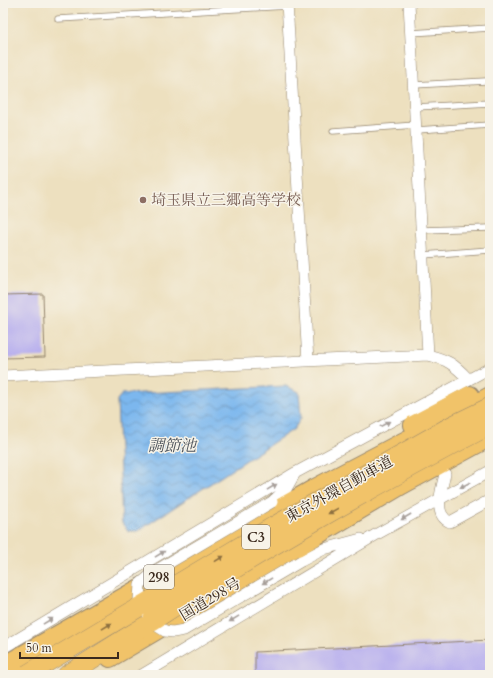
<svg xmlns="http://www.w3.org/2000/svg" width="493" height="678" viewBox="0 0 493 678" font-family="Cardo,'Noto Serif JP',serif">
<defs>
<pattern id="water-waves" width="16" height="10" patternUnits="userSpaceOnUse"><rect width="16" height="10" fill="#7cb7ee"/><path d="M0 5q4-4 8 0t8 0" fill="none" stroke="#6795c0"/></pattern>
</defs>
<rect width="100%" height="100%" fill="#f7f3e8"/>
<filter id="ink" filterUnits="userSpaceOnUse"><feTurbulence type="fractalNoise" baseFrequency=".025" numOctaves="2"/><feDisplacementMap in="SourceGraphic" scale="8" xChannelSelector="R" yChannelSelector="G"/><feConvolveMatrix kernelMatrix="1 2 1 2 8 2 1 2 1" color-interpolation-filters="sRGB"/></filter>
<filter id="wash" filterUnits="userSpaceOnUse"><feTurbulence type="fractalNoise" baseFrequency=".012" numOctaves="4" result="noise"/><feDisplacementMap in="SourceGraphic" scale="16" xChannelSelector="R" yChannelSelector="G"/><feGaussianBlur stdDeviation="0.9" result="paint"/><feColorMatrix in="noise" values="0 0 0 0 0 0 0 0 0 0 0 0 0 0 0 0 0 1.4 0 .05"/><feComposite in="paint" operator="in"/></filter>
<g filter="url(#wash)">
<rect width="100%" height="100%" fill="#ede0bf"/>
<path fill="url(#water-waves)" stroke="#5c7086" d="M 286,386 L 299,392 L 301,418 L 294,429 L 138,531 L 128,531 L 122,523 L 117,400 L 122,394 Z"/>
<g id="blocks">
<path fill="#b4abee" d="M 43,294 L 45,357 L 3,358 L 3,295 Z
M 490,640 L 490,675 L 255,675 L 255,652 Z"/>
</g>
</g>
<g filter="url(#ink)">
<use href="#blocks" fill-opacity="0" stroke="#94856e" stroke-width="1"/>
<g fill="none" stroke-linecap="round" stroke-linejoin="round">
<g stroke="#94856e" stroke-width="7">
<path id="service" d="M 58,19 L 287,6
M 411,33 L 490,28
M 414,85 L 486,81
M 416,107 L 490,103
M 417,130 L 490,125
M 333,131 L 416,125
M 422,230 L 490,228
M 423,255 L 490,250"/>
</g>
<g stroke="#94856e" stroke-width="12">
<path id="minor" d="M 287,3 L 308,361
M 409,3 L 428,355
M 3,376 L 428,355 C 448,360 454,364 468,379
M 445,474 C 442,488 432,515 450,522 L 490,500
M 272,502 L 286,489 L 295,473
M 301,561 L 324,549 L 361,539
M 3,648 L 295,473 L 490,368
M 142,675 L 377,534 L 490,471"/>
</g>
<g stroke="#94856e" stroke-width="20">
<path id="trunk" d="M 461,412 L 490,396
M 413,425 L 470,395
M 110,658 L 402,485 L 490,437
M 3,666 L 315,488 L 433,426"/>
</g>
<g stroke="#94856e" stroke-width="20">
<path id="motorway" d="M 13,675 L 41,662
M 67,675 L 152,621"/>
</g>
<use href="#service" stroke="#fff" stroke-width="5.5"/>
<use href="#minor" stroke="#fff" stroke-width="11"/>
<use href="#trunk" stroke="#f1c369" stroke-width="18"/>
<use href="#motorway" stroke="#f1c369" stroke-width="19"/>
<g stroke="#94856e" stroke-width="12" stroke-linecap="butt">
<path id="minor-bridge" d="M 272,502 L 157,570 L 140,584 L 139,600 L 154,624 L 165,631 L 173,632 L 184,630 L 301,561"/>
</g>
<g stroke="#94856e" stroke-width="20" stroke-linecap="butt">
<path id="motorway-bridge" d="M 152,621 C 261,550 375,485 490,425
M 26,675 L 274,526 L 453,425 L 490,407"/>
</g>
<use href="#minor-bridge" stroke="#fff" stroke-width="11"/>
<use href="#motorway-bridge" stroke="#f1c369" stroke-width="19"/>
</g>
<defs><path id="oneway-solid" d="M-6-.8H1V-3.2L6.5 0L1 3.2V.8H-6Z"/></defs>
<g fill="#a79f9a">
<use href="#oneway-solid" transform="translate(385 424) rotate(-29)"/>
<use href="#oneway-solid" transform="translate(465 485) rotate(152)"/>
<use href="#oneway-solid" transform="translate(272 487) rotate(-31)"/>
<use href="#oneway-solid" transform="translate(406 517) rotate(150)"/>
<use href="#oneway-solid" transform="translate(160 554) rotate(-31)"/>
<use href="#oneway-solid" transform="translate(267 581) rotate(149)"/>
<use href="#oneway-solid" transform="translate(234 619) rotate(149)"/>
<use href="#oneway-solid" transform="translate(48 621) rotate(-31)"/>
</g>
<g fill="#8d6f40">
<use href="#oneway-solid" transform="translate(333 511) rotate(151)"/>
<use href="#oneway-solid" transform="translate(219 559) rotate(-31)"/>
<use href="#oneway-solid" transform="translate(107 626) rotate(-31)"/>
</g>
</g>
<circle fill="#8d6e63" stroke="#f7f3e8" stroke-width="1.5" cx="143" cy="200" r="4"/>
<g text-anchor="middle" stroke-width="3" stroke-linejoin="round" paint-order="stroke">
<g fill="#f7f3e8" stroke="#73665b" stroke-width="1">
<rect x="242" y="525" width="28" height="24" rx="3"/>
<rect x="144" y="565" width="30" height="24" rx="3"/>
</g>
<g font-size="14" font-weight="bold" fill="#3b2a1e">
<text x="256" y="542">C3</text>
<text x="159" y="582">298</text>
</g>
<g font-size="15" fill="#785e54" stroke="#f7f3e8" text-anchor="start">
<text x="151" y="205">埼玉県立三郷高等学校</text>
</g>
<g font-size="15" fill="#3b2a1e" stroke="#f7f3e8">
<text transform="translate(339 489) rotate(-29)" y="5">東京外環自動車道</text>
<text transform="translate(210 599) rotate(-31)" y="5">国道298号</text>
</g>
<g font-size="16" font-style="italic" fill="#4e545c" stroke="#f7f3e8">
<text x="172" y="451">調節池</text>
</g>
</g>
<rect width="493" height="678" fill="none" stroke="#f7f3e8" stroke-width="16"/>
<path d="M20 652v6h98v-6" fill="none" stroke="#3b2a1e" stroke-width="2"/>
<text x="26" y="652" font-size="12" fill="#3b2a1e" stroke="#f7f3e8" stroke-width="3" paint-order="stroke">50 m</text>
</svg>
